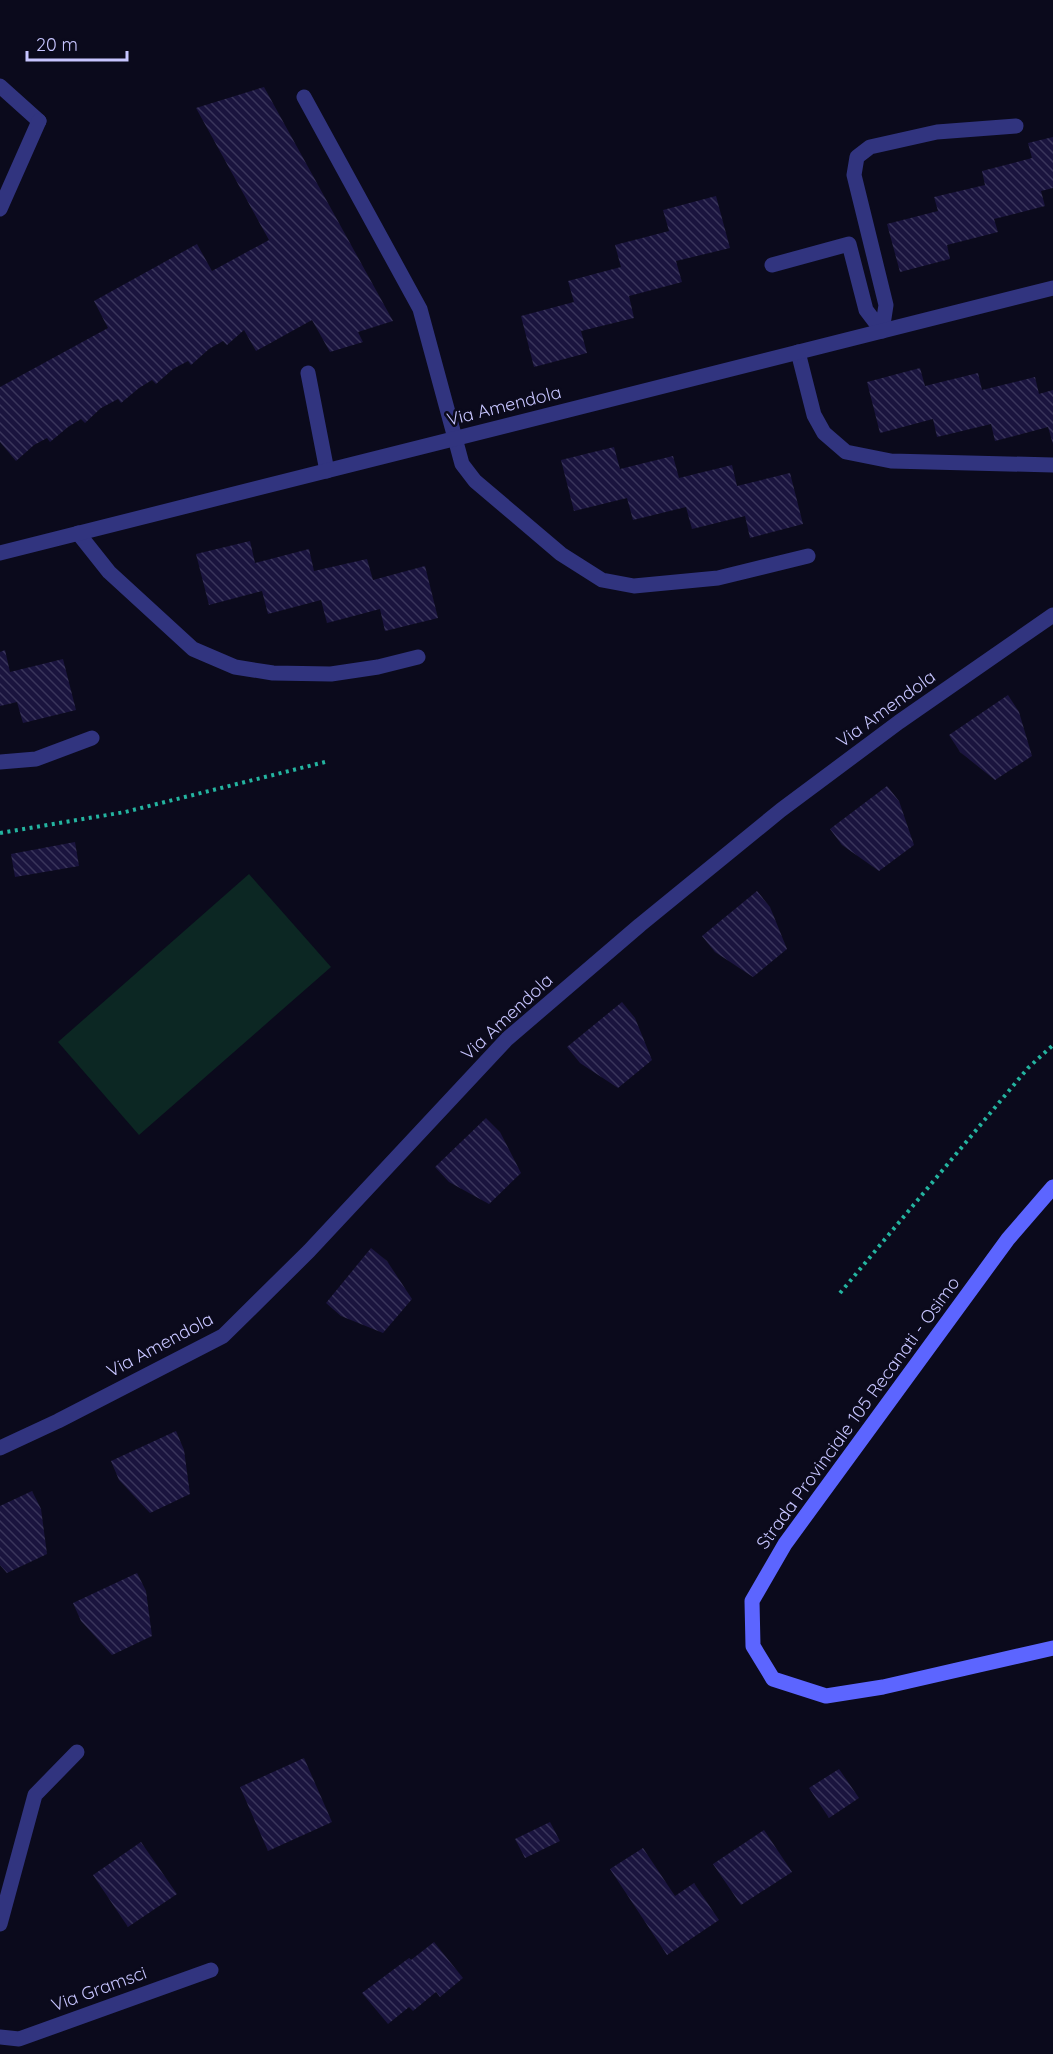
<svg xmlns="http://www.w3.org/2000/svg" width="1053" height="2054" viewBox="0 0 1053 2054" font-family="Quicksand,sans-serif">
<defs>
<pattern id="building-back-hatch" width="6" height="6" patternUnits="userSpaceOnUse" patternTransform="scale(1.5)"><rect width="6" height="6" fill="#1a143e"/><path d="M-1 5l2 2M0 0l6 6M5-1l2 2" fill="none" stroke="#3a355b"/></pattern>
</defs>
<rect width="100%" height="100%" fill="#0b0a1c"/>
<path fill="#0c2723" d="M 249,874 L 331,967 L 139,1135 L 58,1042 Z"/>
<path fill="url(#building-back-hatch)" d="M 264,87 L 393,321 L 358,332 L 363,342 L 330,352 L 312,320 L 256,351 L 244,330 L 227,345 L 223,341 L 209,349 L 191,365 L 188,361 L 173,369 L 156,384 L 152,380 L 139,388 L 121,403 L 118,399 L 101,408 L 85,423 L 81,419 L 68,427 L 50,442 L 47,438 L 34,445 L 16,461 L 0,442 L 0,387 L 108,328 L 94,301 L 197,244 L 212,271 L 269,240 L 196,108 Z
M 1053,137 L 1053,188 L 1041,191 L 1045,206 L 994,219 L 998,232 L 947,245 L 950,259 L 900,272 L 887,224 L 938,211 L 934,197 L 985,185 L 982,171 L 1032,158 L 1028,143 Z
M 716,196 L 730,248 L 676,261 L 682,282 L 629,296 L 634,318 L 581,331 L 587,353 L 534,367 L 521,316 L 574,302 L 568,281 L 621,267 L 615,245 L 669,231 L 663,210 Z
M 920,368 L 925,386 L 978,373 L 982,390 L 1035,377 L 1039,394 L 1053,390 L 1053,444 L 1048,427 L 995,441 L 991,424 L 937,437 L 933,419 L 880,433 L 867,382 Z
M 614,447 L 620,469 L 673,456 L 679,478 L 732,465 L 737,486 L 790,473 L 803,524 L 750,538 L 745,516 L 692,529 L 686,507 L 633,520 L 627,498 L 574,511 L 561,460 Z
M 250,541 L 255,563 L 309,549 L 314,571 L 367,559 L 373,580 L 425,566 L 438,618 L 385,631 L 380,609 L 327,623 L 321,600 L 268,614 L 262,591 L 209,605 L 196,554 Z
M 5,650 L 10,672 L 63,659 L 76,710 L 23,723 L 17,702 L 0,706 L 0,652 Z
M 1008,695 L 1019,712 L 1032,756 L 995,780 L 960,752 L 949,735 Z
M 887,786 L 899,801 L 914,845 L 879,871 L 842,845 L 830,829 Z
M 75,842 L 79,866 L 15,877 L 11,854 Z
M 757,891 L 770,907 L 787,949 L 753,977 L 715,952 L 702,936 Z
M 622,1002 L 635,1018 L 652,1060 L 618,1088 L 580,1063 L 567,1047 Z
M 486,1118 L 500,1132 L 521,1173 L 489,1204 L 449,1182 L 435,1167 Z
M 371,1248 L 387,1261 L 412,1299 L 383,1333 L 341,1316 L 326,1303 Z
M 176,1431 L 184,1450 L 190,1494 L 150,1513 L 119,1480 L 111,1461 Z
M 32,1491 L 41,1509 L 47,1554 L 7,1573 L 0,1565 L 0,1506 Z
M 137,1573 L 146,1591 L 152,1636 L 112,1655 L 81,1621 L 73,1603 Z
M 304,1758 L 332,1822 L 268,1851 L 240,1787 Z
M 839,1769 L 859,1798 L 829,1818 L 809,1788 Z
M 550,1822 L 560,1841 L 525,1858 L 515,1839 Z
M 764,1830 L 792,1872 L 741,1905 L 713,1864 Z
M 141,1842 L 177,1894 L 128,1927 L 93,1875 Z
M 643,1848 L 675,1896 L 694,1883 L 719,1920 L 667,1955 L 610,1869 Z
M 434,1942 L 463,1978 L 440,1997 L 436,1992 L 413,2011 L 409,2007 L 388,2024 L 362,1993 L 409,1958 L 411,1960 Z"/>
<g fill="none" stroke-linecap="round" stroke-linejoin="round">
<path stroke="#24b4a0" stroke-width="4" stroke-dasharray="3 4.5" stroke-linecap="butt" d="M 0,833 L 125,812 L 325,762
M 840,1293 L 1028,1068 L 1053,1045"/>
<path stroke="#31347f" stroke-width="15" d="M 0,86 L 39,121
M 304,97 L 420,309 L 462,464 L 475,481 L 561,554 L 602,580 L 634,586 L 718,578 L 808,556
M 772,265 L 849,244 L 866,310 L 882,331
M 882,331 L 886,305 L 854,175 L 857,157 L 870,147 L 937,132 L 1016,126
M 798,352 L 814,415 L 824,433 L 846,452 L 891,461 L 1053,465
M 308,373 L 327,471
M 78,533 L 109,572 L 193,649 L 235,667 L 273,673 L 331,674 L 378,667 L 418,657
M 0,762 L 36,759 L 92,738"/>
<path stroke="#31347f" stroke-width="15" d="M 0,209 L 39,121
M 0,553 L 1053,288
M 0,1448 L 58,1421 L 223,1336 L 309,1251 L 507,1039 L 640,925 L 781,810 L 899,722 L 1053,615
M 0,1924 L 35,1795 L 77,1752
M 0,2037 L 19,2039 L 211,1970"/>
<path stroke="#5c65ff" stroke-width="15" d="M 1053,1187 L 1008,1239 L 785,1544 L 752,1601 L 753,1646 L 773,1679 L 826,1696 L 883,1687 L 1053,1648"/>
</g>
<g text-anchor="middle" stroke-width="5" stroke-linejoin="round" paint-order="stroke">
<g font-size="18" fill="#c7c5ff" stroke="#0b0a1c">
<text transform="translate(504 406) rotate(-14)" y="6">Via Amendola</text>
<text transform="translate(886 709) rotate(-36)" y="6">Via Amendola</text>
<text transform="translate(507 1017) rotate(-43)" y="6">Via Amendola</text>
<text transform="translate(160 1345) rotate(-28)" y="6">Via Amendola</text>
<text transform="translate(858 1413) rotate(-54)" y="6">Strada Provinciale 105 Recanati - Osimo</text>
<text transform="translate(99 1989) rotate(-20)" y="6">Via Gramsci</text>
</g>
</g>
<path d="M27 51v9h100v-9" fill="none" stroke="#c7c5ff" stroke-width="3"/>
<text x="36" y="51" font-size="18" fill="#c7c5ff" stroke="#0b0a1c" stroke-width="4.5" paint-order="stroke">20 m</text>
</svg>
